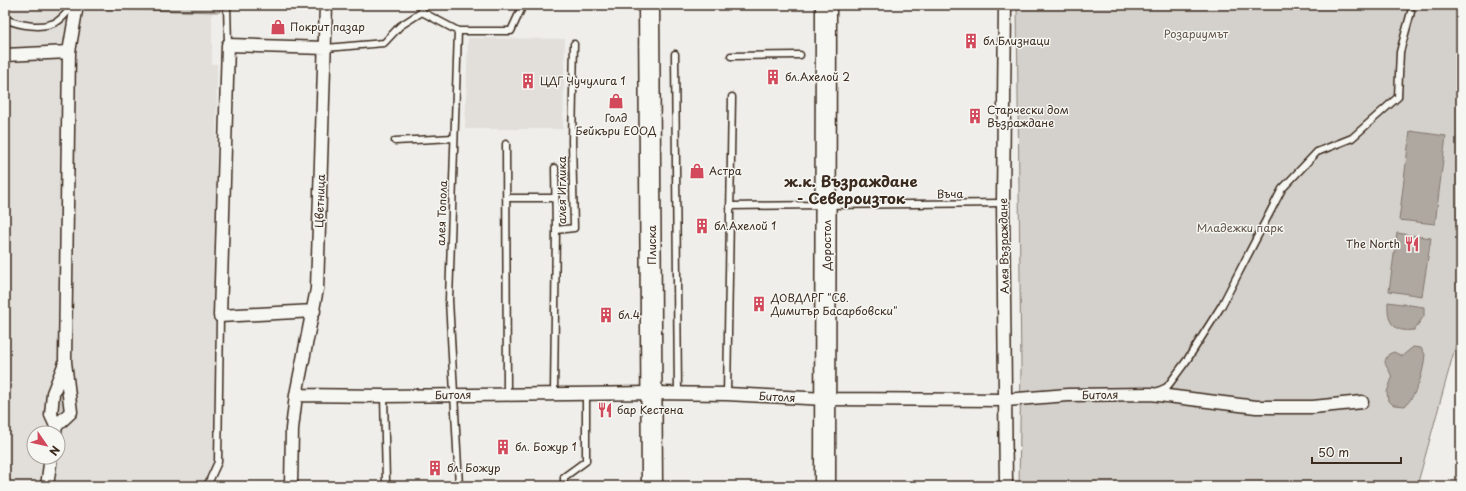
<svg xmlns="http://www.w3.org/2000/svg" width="1466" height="491" viewBox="0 0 1466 491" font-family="'Playpen Sans',sans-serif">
<rect width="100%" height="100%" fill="#efeeea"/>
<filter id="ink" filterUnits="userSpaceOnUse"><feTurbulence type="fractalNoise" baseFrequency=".025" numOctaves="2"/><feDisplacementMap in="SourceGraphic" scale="8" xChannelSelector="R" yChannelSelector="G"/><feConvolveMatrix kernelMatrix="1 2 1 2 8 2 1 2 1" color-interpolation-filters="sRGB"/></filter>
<g filter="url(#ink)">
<path fill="#e2dfdb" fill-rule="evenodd" d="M 5,6 L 212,11 L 212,64 L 217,64 L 214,475 L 208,486 L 5,486 ZM 34,433 L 58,433 L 58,457 L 34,457 Z
M 468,38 L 565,39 L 563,129 L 465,129 Z"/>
<path fill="#d4d1cc" stroke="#887e75" d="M 101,5 L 220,5 L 220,12 L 101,9 Z
M 1017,5 L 1461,5 L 1461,326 L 1417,486 L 1019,486 L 1021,369 Z
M 67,379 L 70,409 L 55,421 L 59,381 Z"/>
<path fill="#afa8a1" stroke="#81766d" d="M 1410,131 L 1446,136 L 1435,224 L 1399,220 Z
M 1397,233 L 1431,238 L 1422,296 L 1389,291 Z
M 1388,302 L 1424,307 L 1424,316 L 1414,330 C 1392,333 1387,321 1388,302 Z
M 1413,347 L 1421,348 L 1425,354 C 1424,371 1417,395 1405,406 L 1394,405 L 1388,401 L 1387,392 L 1392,378 C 1389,366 1380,365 1389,354 L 1394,352 L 1402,356 Z"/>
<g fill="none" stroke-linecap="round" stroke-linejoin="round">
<g stroke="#3b2a1e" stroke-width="9">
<path id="lane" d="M 227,5 L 228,45
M 422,5 L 422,12 L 458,31 L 511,31 L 523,5
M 5,19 C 19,25 43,30 58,21 C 64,17 68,11 73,5
M 458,31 L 449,300 L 459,486
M 326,48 L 384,43 L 400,26 L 422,12
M 675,54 L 678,393
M 731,56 L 800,55
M 395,141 L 454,138
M 506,144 L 507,394
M 555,168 L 556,230
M 506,198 L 555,198
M 730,206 L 1003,203
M 554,393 L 556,230 L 574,228 L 572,141 L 574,44
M 1154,393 L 1167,387 L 1187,360 L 1222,305 L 1282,189 L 1317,152 L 1352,138 L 1398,97 L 1400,52 L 1411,12
M 727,394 L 732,97
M 384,396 L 386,481
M 207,486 L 218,462 L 220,316
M 564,486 L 564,477 L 586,461 L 586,393"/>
</g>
<g stroke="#3b2a1e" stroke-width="15">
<path id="street" d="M 1005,5 L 1003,203 L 1006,486
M 5,55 L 69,52
M 314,311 L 220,316 L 228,45 L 326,48
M 296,395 L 384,396 L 653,393 L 727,394 L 826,399 L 1006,400 L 1068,395 L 1151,394 L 1256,407 L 1313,407 L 1362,402
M 56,426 L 51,415 L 53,393 L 65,363
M 55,433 L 56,426 L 71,412 L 65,362 L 69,52 L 77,5
M 47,486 L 51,457
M 291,486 L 292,429 L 296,395 L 317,289 L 326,5"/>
</g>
<g stroke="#3b2a1e" stroke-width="23">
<path id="primary" d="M 649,5 L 652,486
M 825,486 L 826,5"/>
</g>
<use href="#lane" stroke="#f6f6f2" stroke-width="6"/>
<use href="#street" stroke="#f6f6f2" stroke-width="12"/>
<use href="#primary" stroke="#f6f6f2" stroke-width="20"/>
</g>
</g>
<defs>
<g id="shop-bare" transform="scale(1.2)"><path d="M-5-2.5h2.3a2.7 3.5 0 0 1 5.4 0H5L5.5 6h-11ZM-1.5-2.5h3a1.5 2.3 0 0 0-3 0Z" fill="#d1495b" stroke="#f6f6f2" stroke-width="2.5" paint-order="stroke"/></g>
<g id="building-bare" transform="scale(1.2)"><path d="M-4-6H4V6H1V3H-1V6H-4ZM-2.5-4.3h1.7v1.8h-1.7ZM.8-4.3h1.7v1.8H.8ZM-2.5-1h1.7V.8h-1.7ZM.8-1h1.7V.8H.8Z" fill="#d1495b" stroke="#f6f6f2" stroke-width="2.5" paint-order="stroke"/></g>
<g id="restaurant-bare" transform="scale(1.2)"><path d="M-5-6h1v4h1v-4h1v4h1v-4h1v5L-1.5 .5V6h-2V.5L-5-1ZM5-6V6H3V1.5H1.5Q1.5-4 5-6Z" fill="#d1495b" stroke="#f6f6f2" stroke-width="2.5" paint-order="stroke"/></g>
</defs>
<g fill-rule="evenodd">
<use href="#shop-bare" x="278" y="27"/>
<use href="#building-bare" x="971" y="41"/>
<use href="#building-bare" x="773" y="77"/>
<use href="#building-bare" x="528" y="81"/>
<use href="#shop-bare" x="616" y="101"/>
<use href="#building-bare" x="975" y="116"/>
<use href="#shop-bare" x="697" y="171"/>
<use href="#building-bare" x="702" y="226"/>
<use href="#restaurant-bare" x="1412" y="244"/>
<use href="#building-bare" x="759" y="304"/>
<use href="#building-bare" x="606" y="315"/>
<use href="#restaurant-bare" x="605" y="410"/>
<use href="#building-bare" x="503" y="447"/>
<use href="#building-bare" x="435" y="468"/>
</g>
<g text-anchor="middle" stroke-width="3" stroke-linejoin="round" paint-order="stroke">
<g font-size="11" fill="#3b2a1e" stroke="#f6f6f2" text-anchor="start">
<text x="290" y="31">Покрит пазар</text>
<text x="983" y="45">бл.Близнаци</text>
<text x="785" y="81">бл.Ахелой 2</text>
<text x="540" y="85">ЦДГ Чучулига 1</text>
<text x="987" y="114">Старчески дом<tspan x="987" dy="13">Възраждане</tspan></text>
<text x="616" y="122" text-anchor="middle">Голд<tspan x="616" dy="13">Бейкъри ЕООД</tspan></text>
<text x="709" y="175">Астра</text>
<text x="714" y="230">бл.Ахелой 1</text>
<text x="1400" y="248" text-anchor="end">The North</text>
<text x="771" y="302">ДОВДЛРГ "Св.<tspan x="771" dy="13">Димитър Басарбовски"</tspan></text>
<text x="618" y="319">бл.4</text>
<text x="617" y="414">бар Кестена</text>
<text x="515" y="451">бл. Божур 1</text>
<text x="447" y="472">бл. Божур</text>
</g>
<g font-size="11" fill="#61544a" stroke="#f6f6f2">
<text x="1196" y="38">Розариумът</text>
<text x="1240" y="232">Младежки парк</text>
</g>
<g font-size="11" fill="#3b2a1e" stroke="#f6f6f2">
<text transform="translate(562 190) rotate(-90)" y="4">алея Иглика</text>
<text transform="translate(950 194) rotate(-1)" y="4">Въча</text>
<text transform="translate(320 201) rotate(-88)" y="4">Цветница</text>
<text transform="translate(442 213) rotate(-88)" y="4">алея Топола</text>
<text transform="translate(652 245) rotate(-90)" y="4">Плиска</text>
<text transform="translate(827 245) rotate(-90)" y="4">Доростол</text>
<text transform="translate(1004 246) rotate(-91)" y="4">Алея Възраждане</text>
<text transform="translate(453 395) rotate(-1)" y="4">Битоля</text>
<text transform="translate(1100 395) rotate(-1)" y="4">Битоля</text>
<text transform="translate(777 397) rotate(3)" y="4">Битоля</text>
</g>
<g font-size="15" font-weight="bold" fill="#3b2a1e" stroke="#f6f6f2">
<text x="851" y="187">ж.к. Възраждане<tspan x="851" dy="17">- Североизток</tspan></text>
</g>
</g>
<rect width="1466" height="491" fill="none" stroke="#f6f6f2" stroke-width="20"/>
<rect x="10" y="10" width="1446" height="471" fill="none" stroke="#3b2a1e" stroke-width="1.5" filter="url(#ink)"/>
<g transform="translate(46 445) rotate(124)"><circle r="19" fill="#f6f6f2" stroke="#aba49d"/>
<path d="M0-3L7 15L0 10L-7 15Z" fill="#d1495b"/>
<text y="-6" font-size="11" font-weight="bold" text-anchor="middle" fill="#3b2a1e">N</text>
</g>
<path d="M1312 457v6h89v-6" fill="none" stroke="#3b2a1e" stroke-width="2"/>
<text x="1318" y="457" font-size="12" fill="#3b2a1e" stroke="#f6f6f2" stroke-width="3" paint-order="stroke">50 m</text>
</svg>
